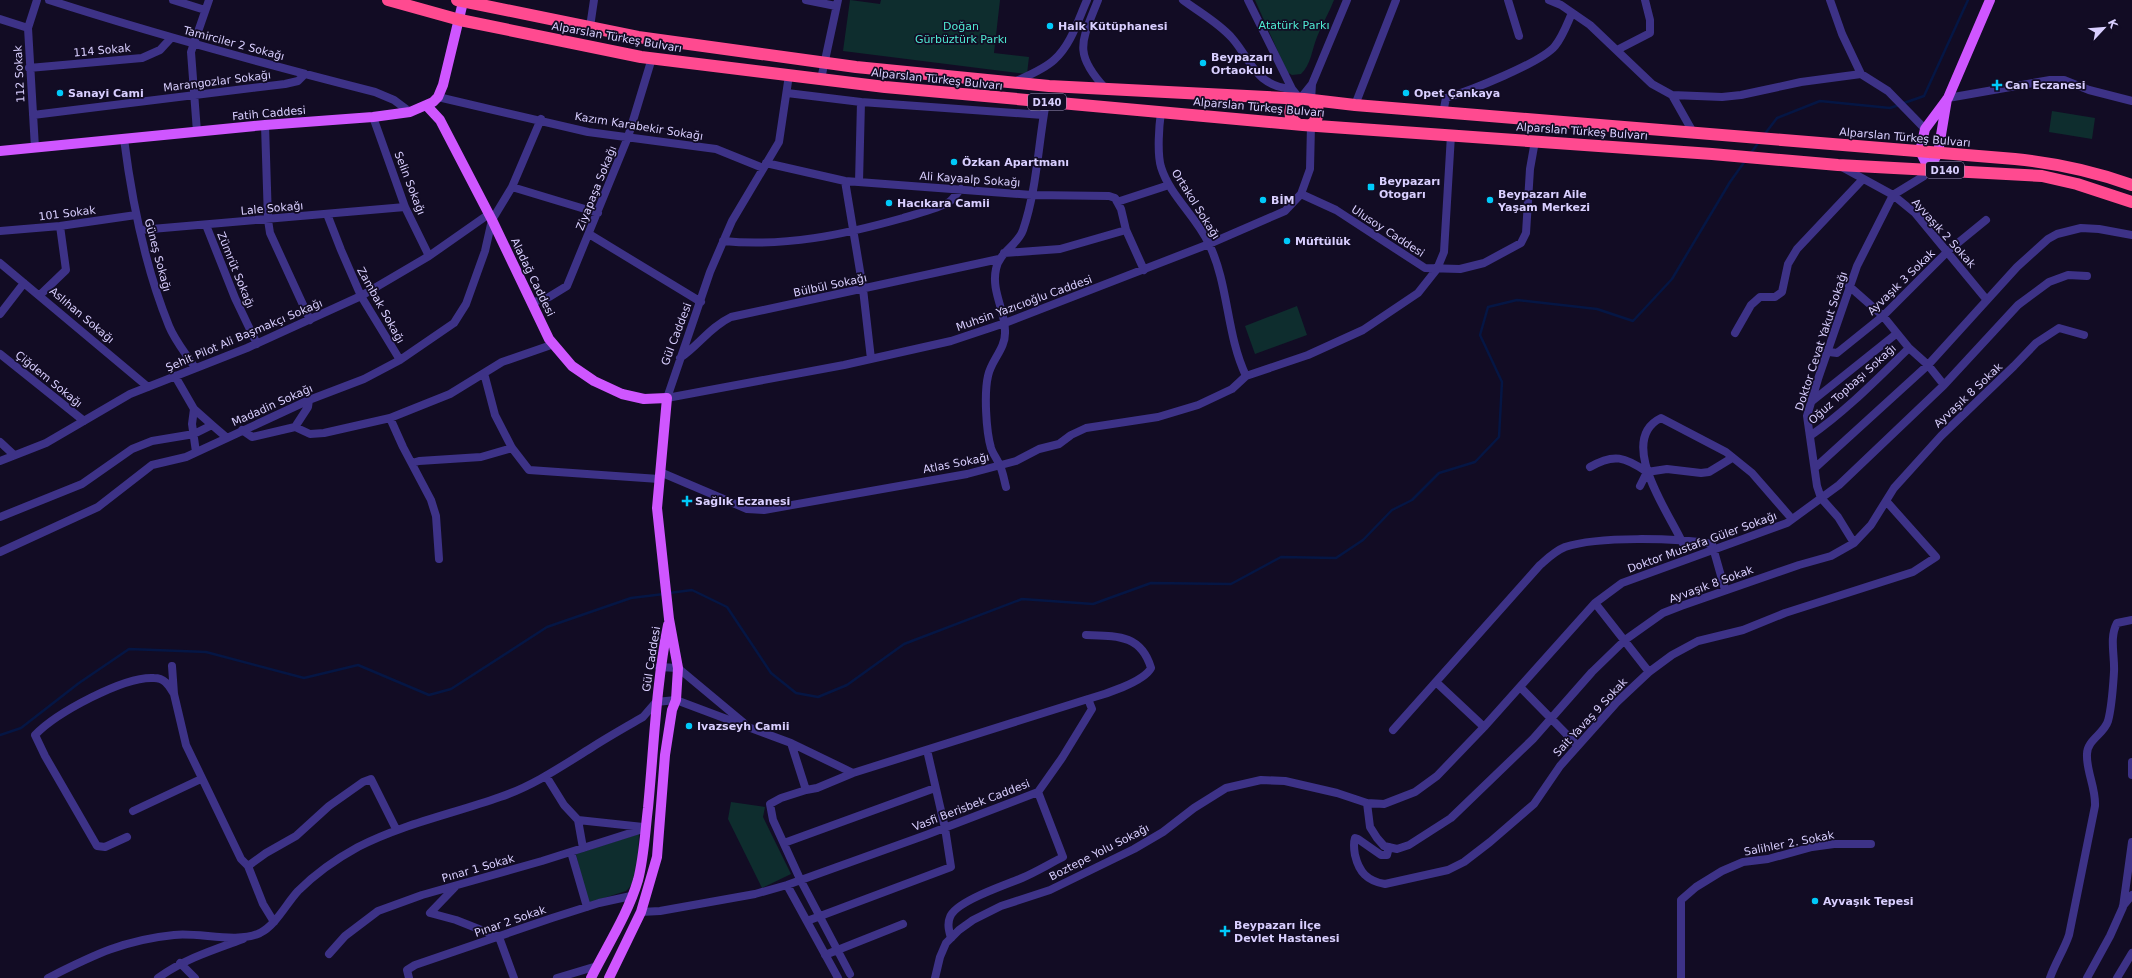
<svg xmlns="http://www.w3.org/2000/svg" width="2132" height="978" viewBox="0 0 2132 978" font-family="'DejaVu Sans',sans-serif">
<rect width="100%" height="100%" fill="#120c24"/>
<path fill="#0e2d2e" d="M 850,0 L 880,4 L 881,0 L 1000,0 L 994,53 L 1029,57 L 1027,74 L 843,51 Z
M 1255,0 L 1334,0 C 1329,13 1322,24 1317,37 C 1312,49 1311,65 1301,74 L 1292,75 L 1287,72 Z
M 2052,111 L 2095,118 L 2092,139 L 2049,132 Z
M 1297,306 L 1307,335 L 1255,354 L 1245,326 Z
M 731,802 L 765,807 L 763,817 L 791,874 L 762,888 L 728,819 Z
M 639,834 C 638,850 640,880 626,891 L 588,903 L 576,854 Z"/>
<g fill="none" stroke-linecap="round" stroke-linejoin="round">
<path stroke="#051644" stroke-width="2.5" d="M 1904,103 L 1924,96 L 1968,0
M 1764,135 L 1777,118 L 1820,101 L 1890,108 L 1899,105
M 1750,154 L 1759,142
M 669,593 L 692,590 L 727,607 L 771,673 L 796,693 L 818,697 L 847,685 L 904,644 L 1022,599 L 1093,604 L 1151,583 L 1231,584 L 1281,557 L 1336,558 L 1363,540 L 1392,510 L 1412,500 L 1439,473 L 1475,462 L 1499,437 L 1502,382 L 1480,335 L 1488,307 L 1517,300 L 1597,309 L 1633,321 L 1672,279 L 1730,182 L 1745,161
M 0,735 L 21,728 L 79,683 L 129,649 L 206,652 L 304,678 L 358,665 L 429,695 L 451,689 L 547,627 L 631,598 L 664,594"/>
<path stroke="#3d3287" stroke-width="8" d="M 49,0 C 157,35 265,64 375,92 L 394,100 L 410,112
M 173,0 L 205,10
M 806,0 L 836,6
M 1098,0 C 1082,41 1072,53 1106,89
M 1183,0 C 1199,12 1219,23 1232,38 C 1252,61 1255,86 1292,89 L 1300,99 L 1312,84 L 1311,100
M 1248,0 L 1292,89
M 1508,0 L 1519,36
M 1549,0 L 1561,5 L 1590,25 L 1652,84 L 1672,95 L 1694,134
M 1830,0 L 1842,34 L 1861,74
M 0,19 L 28,28
M 590,27 L 594,0
M 1617,50 L 1650,33 L 1650,20 L 1645,0
M 29,68 L 142,58 L 160,50 L 171,38
M 789,75 L 779,142 L 732,221 L 710,272 L 667,398 L 844,365 L 951,341 L 1005,323 L 1209,244 L 1285,211 L 1301,194 L 1310,169 L 1311,125
M 821,79 L 838,0
M 1014,82 C 1027,76 1043,70 1054,60 C 1071,45 1078,20 1087,0
M 1312,84 L 1347,0
M 787,93 L 861,102
M 1672,95 L 1722,97 L 1741,95 L 1801,82 L 1861,74 L 1888,91 L 1925,129
M 438,97 L 588,132 L 716,149 L 763,168
M 1948,98 L 2050,80 L 2064,80 L 2089,90 L 2132,101
M 1355,105 L 1396,0
M 1161,112 C 1159,126 1157,153 1161,167 C 1170,196 1196,216 1209,244 C 1229,285 1226,334 1246,376
M 1443,113 L 1446,98 C 1469,91 1541,63 1555,46 C 1563,36 1567,24 1572,13
M 33,115 L 285,84 L 298,81 L 305,74
M 373,117 L 405,207 L 429,256
M 265,125 L 268,220 L 270,233 L 310,320
M 197,132 L 191,52 L 209,0
M 124,139 C 132,202 145,267 169,326 C 175,341 187,355 195,368
M 35,148 L 28,28 L 37,0
M 766,163 L 845,181 L 1032,195 L 1109,196 L 1115,198 L 1121,209 L 1126,230 L 1144,270
M 1840,166 L 1893,195 L 1915,213 L 1986,299
M 845,181 L 863,289 L 871,359
M 859,182 L 861,102 L 1043,115
M 512,187 L 598,213
M 1301,194 L 1336,210 L 1425,268 L 1460,269 L 1484,263 L 1521,243 L 1526,233 L 1530,169 L 1535,141
M 1117,202 L 1169,185
M 327,214 L 341,250 L 361,296 L 400,360
M 206,225 L 235,298 L 257,344
M 140,230 L 405,207
M 0,231 L 60,226 L 136,215
M 589,234 L 701,302
M 723,241 C 785,247 843,235 903,218 C 915,214 938,209 949,202 C 953,199 957,193 961,189
M 1004,253 L 1060,249 L 1126,230
M 0,263 L 148,387
M 1849,286 L 1883,316 L 1909,348 L 1928,365 L 1944,385
M 40,295 L 66,270 L 60,226
M 531,303 L 549,297 L 567,286 L 628,137 L 652,58
M 0,314 L 24,283
M 1735,333 L 1751,305 L 1760,297 L 1775,297 L 1782,292 L 1788,264 L 1797,249 L 1863,179
M 1829,352 L 1837,353 L 1883,316 L 1948,251 L 1986,220
M 0,354 L 84,421
M 680,358 C 698,346 710,327 731,317 L 999,259
M 484,373 L 495,415 L 512,448 L 529,470 L 659,479
M 175,376 L 194,409 L 212,425
M 1811,402 L 1896,334
M 194,409 L 192,424 L 196,452
M 390,418 L 403,447 L 431,500 L 436,516 L 439,559
M 295,427 L 308,407 L 309,400
M 242,430 L 252,437 L 295,427 L 310,434 L 324,433 L 390,418 L 450,394 L 502,362 L 554,344
M 1810,436 C 1846,411 1877,379 1909,348
M 0,442 L 14,455
M 0,461 L 46,443 L 130,394 L 247,348 L 361,296 L 429,256 L 489,214
M 412,463 L 419,461 L 481,457 L 512,448
M 1590,467 C 1614,453 1625,457 1647,472 L 1667,469 L 1701,473 L 1709,472 L 1732,458
M 1816,467 L 1928,365 L 2017,267 L 2048,239 L 2057,234 L 2081,228 L 2099,229 L 2132,235
M 660,472 L 747,509 L 764,510 L 967,474 L 1016,461 L 1039,449 L 1059,444 L 1071,435 L 1086,428 L 1158,417 L 1198,405 L 1232,389 L 1246,376 L 1308,355 L 1363,330 L 1418,293 L 1437,269 L 1444,252 L 1451,135
M 1640,486 L 1647,472
M 1006,487 C 1004,480 1003,471 999,464 C 997,459 993,454 991,448 C 986,431 984,393 988,376 C 991,360 1006,349 1005,331 C 1005,310 991,291 996,269 C 999,252 1018,245 1023,230 C 1037,189 1038,145 1046,102
M 0,517 L 82,484 L 132,449 L 152,441 L 194,434 L 212,425 L 226,437
M 1682,542 C 1669,513 1616,440 1661,418 L 1726,452 L 1752,473 L 1792,519
M 1854,543 L 1838,517 L 1821,498 L 1817,486 L 1807,416 L 1818,379 L 1857,266 L 1893,195 L 1924,176 L 1929,169
M 0,552 L 98,507 L 152,465 L 186,457 L 309,400 L 364,379 L 400,360 L 454,323 L 466,304 L 485,251 L 492,220 L 512,187 L 541,119
M 1595,603 L 1649,672
M 1086,635 C 1116,636 1141,634 1151,668 C 1144,682 1103,695 1088,699
M 172,666 L 174,694 L 186,745 L 241,859 L 248,866 L 263,904 L 274,922
M 659,667 L 678,668 L 744,723
M 1436,682 L 1484,727
M 1521,688 L 1578,746
M 1393,730 L 1540,565 C 1548,558 1555,551 1565,547 C 1598,536 1677,538 1712,544 L 1725,590
M 791,743 L 806,790 L 781,798 L 770,804 L 773,820 L 800,879 L 850,974
M 2132,762 L 2132,775
M 546,776 L 564,805 L 578,820 L 643,827
M 806,790 L 817,788 L 853,773
M 1367,803 L 1370,827 L 1377,838 L 1384,846 L 1397,849 L 1409,845 L 1451,818 L 1533,739 L 1592,672 L 1625,640 L 1663,613 L 1681,606 L 1799,565 L 1831,556 L 1854,543 L 1871,525 L 1894,488 L 1941,436 L 2014,366 L 2036,343 L 2059,328 L 2084,335
M 133,811 L 201,779
M 578,820 L 583,848
M 127,837 L 105,847 L 97,846 L 45,756 L 35,735 C 56,713 124,676 154,678 C 165,678 169,686 174,694
M 784,843 L 935,788
M 1389,847 L 1387,855 L 1381,855 L 1358,839 L 1355,838 C 1353,844 1354,849 1355,855 C 1359,872 1367,881 1385,884 L 1448,870 L 1464,862 L 1490,842 L 1534,804 L 1560,766 L 1617,702 L 1649,672 L 1672,655 L 1698,641 L 1743,630 L 1785,613 L 1913,572 L 1936,557 L 1887,502
M 571,852 L 587,907
M 248,866 L 266,853 L 296,836 L 329,806 L 363,782 L 371,779 L 396,829
M 787,885 L 838,978
M 455,887 L 430,913 L 456,920 L 499,937 L 514,978
M 2123,906 L 2132,895
M 807,921 L 951,867 L 945,828 L 927,750
M 951,938 C 949,931 947,924 950,917 C 956,901 1006,885 1022,878 C 1036,872 1049,864 1063,857 L 1038,792
M 329,954 L 345,936 L 378,911 L 422,895 L 542,861 L 646,828
M 825,955 L 903,924
M 180,963 L 195,978
M 48,978 C 92,956 123,940 174,935 C 200,932 236,944 260,933 C 276,925 286,904 298,891 C 315,874 336,859 358,847 C 403,824 452,814 500,797 C 533,786 562,766 591,748 C 608,737 626,727 643,717 L 656,702 L 676,700 L 791,743 L 853,773 L 1088,699 L 1092,709 L 1062,758 L 1038,792 L 926,835 L 787,885 L 755,894 L 660,911 L 641,912
M 158,978 C 184,959 213,950 243,939
M 409,978 L 407,970 L 415,965 L 552,918 L 599,903 L 631,896
M 557,978 L 597,966
M 935,978 L 940,957 L 946,943 L 959,930 L 973,920 L 1001,906 L 1050,890 L 1134,849 L 1163,832 L 1194,808 L 1226,788 L 1261,780 L 1285,781 L 1337,793 L 1367,803 L 1384,804 L 1415,792 L 1437,776 L 1484,727 L 1595,603 L 1622,583 L 1787,523 L 1839,485 L 1944,385 L 2018,305 L 2049,282 L 2068,275 L 2087,276
M 1681,978 L 1681,900 L 1696,887 L 1722,871 L 1743,862 L 1768,859 L 1812,847 L 1834,844 L 1871,844
M 2050,978 C 2055,963 2064,950 2069,935 L 2095,806 C 2096,788 2086,771 2087,754 C 2087,740 2104,734 2108,721 C 2112,706 2113,687 2114,672 C 2115,656 2109,638 2117,623 L 2132,620
M 2087,978 L 2110,936 L 2123,907 L 2132,842
M 2117,978 L 2132,953"/>
<path stroke="#cf56ff" stroke-width="10" d="M 427,106 L 440,120 L 492,220 L 549,339 L 572,366 L 594,381 L 622,394 L 644,399 L 667,398 L 657,508 L 669,619 L 678,668 L 676,700 L 672,710 L 665,755 L 657,857 L 641,912 L 609,978
M 0,151 L 265,125 L 373,117 L 410,112 L 433,102 L 438,97 L 443,85 L 463,2
M 1929,169 L 1920,151 L 1925,129 L 1948,98 L 1990,0
M 1929,169 L 1938,153 L 1947,99
M 591,978 C 607,946 628,914 638,880 C 644,857 645,832 648,808 C 654,746 656,685 668,625"/>
<path stroke="#ff4a90" stroke-width="12" d="M 388,0 L 460,20 L 641,57 L 885,87 L 1303,125 L 1712,154 L 1838,165 L 2042,176 L 2077,184 L 2132,202
M 457,0 L 638,37 L 856,67 L 1049,86 L 1304,99 L 1355,105 L 2015,159 C 2056,163 2093,171 2132,185
M 1298,124 C 1287,118 1288,104 1300,99
M 1311,125 C 1320,118 1320,107 1311,100"/>
</g>
<g fill="#00cafa" stroke="#120c24" stroke-width="1.5">
<circle cx="1050" cy="26" r="4"/>
<circle cx="1203" cy="63" r="4"/>
<path d="M1995 79h4v4h4v4h-4v4h-4v-4h-4v-4h4z"/>
<circle cx="60" cy="93" r="4"/>
<circle cx="1406" cy="93" r="4"/>
<circle cx="954" cy="162" r="4"/>
<rect x="1367" y="183" width="8" height="8" rx="2"/>
<circle cx="1263" cy="200" r="4"/>
<circle cx="1490" cy="200" r="4"/>
<circle cx="889" cy="203" r="4"/>
<circle cx="1287" cy="241" r="4"/>
<path d="M685 495h4v4h4v4h-4v4h-4v-4h-4v-4h4z"/>
<circle cx="689" cy="726" r="4"/>
<circle cx="1815" cy="901" r="4"/>
<path d="M1223 925h4v4h4v4h-4v4h-4v-4h-4v-4h4z"/>
</g>
<g text-anchor="middle" stroke-width="3.5" stroke-linejoin="round" paint-order="stroke">
<g fill="#120c24" stroke="#9d94bd" stroke-width="1">
<rect x="1028" y="94" width="38" height="16" rx="3"/>
<rect x="1926" y="162" width="38" height="16" rx="3"/>
</g>
<g font-size="10" font-weight="bold" fill="#d9cfff">
<text x="1047" y="106">D140</text>
<text x="1945" y="174">D140</text>
</g>
<g font-size="11" fill="#4fead2" stroke="#120c24">
<text x="1294" y="29">Atatürk Parkı</text>
<text x="961" y="30">Doğan<tspan x="961" dy="13">Gürbüztürk Parkı</tspan></text>
</g>
<g font-size="11" font-weight="bold" fill="#d9cfff" stroke="#120c24" text-anchor="start">
<text x="1058" y="30">Halk Kütüphanesi</text>
<text x="1211" y="61">Beypazarı<tspan x="1211" dy="13">Ortaokulu</tspan></text>
<text x="2005" y="89">Can Eczanesi</text>
<text x="68" y="97">Sanayi Cami</text>
<text x="1414" y="97">Opet Çankaya</text>
<text x="962" y="166">Özkan Apartmanı</text>
<text x="1379" y="185">Beypazarı<tspan x="1379" dy="13">Otogarı</tspan></text>
<text x="1498" y="198">Beypazarı Aile<tspan x="1498" dy="13">Yaşam Merkezi</tspan></text>
<text x="1271" y="204">BİM</text>
<text x="897" y="207">Hacıkara Camii</text>
<text x="1295" y="245">Müftülük</text>
<text x="695" y="505">Sağlık Eczanesi</text>
<text x="697" y="730">Ivazseyh Camii</text>
<text x="1823" y="905">Ayvaşık Tepesi</text>
<text x="1234" y="929">Beypazarı İlçe<tspan x="1234" dy="13">Devlet Hastanesi</tspan></text>
</g>
<g font-size="11" fill="#d9cfff" stroke="#120c24">
<text transform="translate(617 37) rotate(10)" y="4">Alparslan Türkeş Bulvarı</text>
<text transform="translate(234 43) rotate(15)" y="4">Tamirciler 2 Sokağı</text>
<text transform="translate(102 50) rotate(-5)" y="4">114 Sokak</text>
<text transform="translate(19 74) rotate(-93)" y="4">112 Sokak</text>
<text transform="translate(937 79) rotate(6)" y="4">Alparslan Türkeş Bulvarı</text>
<text transform="translate(217 81) rotate(-7)" y="4">Marangozlar Sokağı</text>
<text transform="translate(1259 107) rotate(5)" y="4">Alparslan Türkeş Bulvarı</text>
<text transform="translate(269 113) rotate(-5)" y="4">Fatih Caddesi</text>
<text transform="translate(639 126) rotate(9)" y="4">Kazım Karabekir Sokağı</text>
<text transform="translate(1582 131) rotate(4)" y="4">Alparslan Türkeş Bulvarı</text>
<text transform="translate(1905 137) rotate(5)" y="4">Alparslan Türkeş Bulvarı</text>
<text transform="translate(970 179) rotate(4)" y="4">Ali Kayaalp Sokağı</text>
<text transform="translate(410 183) rotate(69)" y="4">Selin Sokağı</text>
<text transform="translate(596 188) rotate(-68)" y="4">Ziyapaşa Sokağı</text>
<text transform="translate(1196 204) rotate(58)" y="4">Ortakol Sokağı</text>
<text transform="translate(272 208) rotate(-5)" y="4">Lale Sokağı</text>
<text transform="translate(67 213) rotate(-7)" y="4">101 Sokak</text>
<text transform="translate(1388 231) rotate(33)" y="4">Ulusoy Caddesi</text>
<text transform="translate(1944 233) rotate(48)" y="4">Ayvaşık 2 Sokak</text>
<text transform="translate(158 255) rotate(75)" y="4">Güneş Sokağı</text>
<text transform="translate(236 270) rotate(68)" y="4">Zümrüt Sokağı</text>
<text transform="translate(533 277) rotate(64)" y="4">Aladağ Caddesi</text>
<text transform="translate(1901 282) rotate(-44)" y="4">Ayvaşık 3 Sokak</text>
<text transform="translate(830 285) rotate(-12)" y="4">Bülbül Sokağı</text>
<text transform="translate(1024 303) rotate(-20)" y="4">Muhsin Yazıcıoğlu Caddesi</text>
<text transform="translate(381 305) rotate(61)" y="4">Zambak Sokağı</text>
<text transform="translate(82 315) rotate(40)" y="4">Aslıhan Sokağı</text>
<text transform="translate(676 334) rotate(-69)" y="4">Gül Caddesi</text>
<text transform="translate(244 335) rotate(-23)" y="4">Şehit Pilot Ali Başmakçı Sokağı</text>
<text transform="translate(1821 341) rotate(-72)" y="4">Doktor Cevat Yakut Sokağı</text>
<text transform="translate(49 379) rotate(39)" y="4">Çiğdem Sokağı</text>
<text transform="translate(1852 384) rotate(-42)" y="4">Oğuz Topbaşı Sokağı</text>
<text transform="translate(1968 395) rotate(-43)" y="4">Ayvaşık 8 Sokak</text>
<text transform="translate(272 405) rotate(-24)" y="4">Madadin Sokağı</text>
<text transform="translate(956 463) rotate(-11)" y="4">Atlas Sokağı</text>
<text transform="translate(1702 542) rotate(-20)" y="4">Doktor Mustafa Güler Sokağı</text>
<text transform="translate(1711 584) rotate(-20)" y="4">Ayvaşık 8 Sokak</text>
<text transform="translate(651 659) rotate(-81)" y="4">Gül Caddesi</text>
<text transform="translate(1590 717) rotate(-47)" y="4">Sait Yavaş 9 Sokak</text>
<text transform="translate(971 805) rotate(-21)" y="4">Vasfi Berisbek Caddesi</text>
<text transform="translate(1789 843) rotate(-11)" y="4">Salihler 2. Sokak</text>
<text transform="translate(1099 852) rotate(-27)" y="4">Boztepe Yolu Sokağı</text>
<text transform="translate(478 868) rotate(-16)" y="4">Pınar 1 Sokak</text>
<text transform="translate(510 921) rotate(-19)" y="4">Pınar 2 Sokak</text>
</g>
</g>
<g transform="translate(2104 28) rotate(64)" stroke="#120c24" stroke-width="3" paint-order="stroke">
<path d="M0-3L7 15L0 10L-7 15Z" fill="#d9cfff"/>
<text y="-6" font-size="11" font-weight="bold" text-anchor="middle" fill="#d9cfff">K</text>
</g>
</svg>
